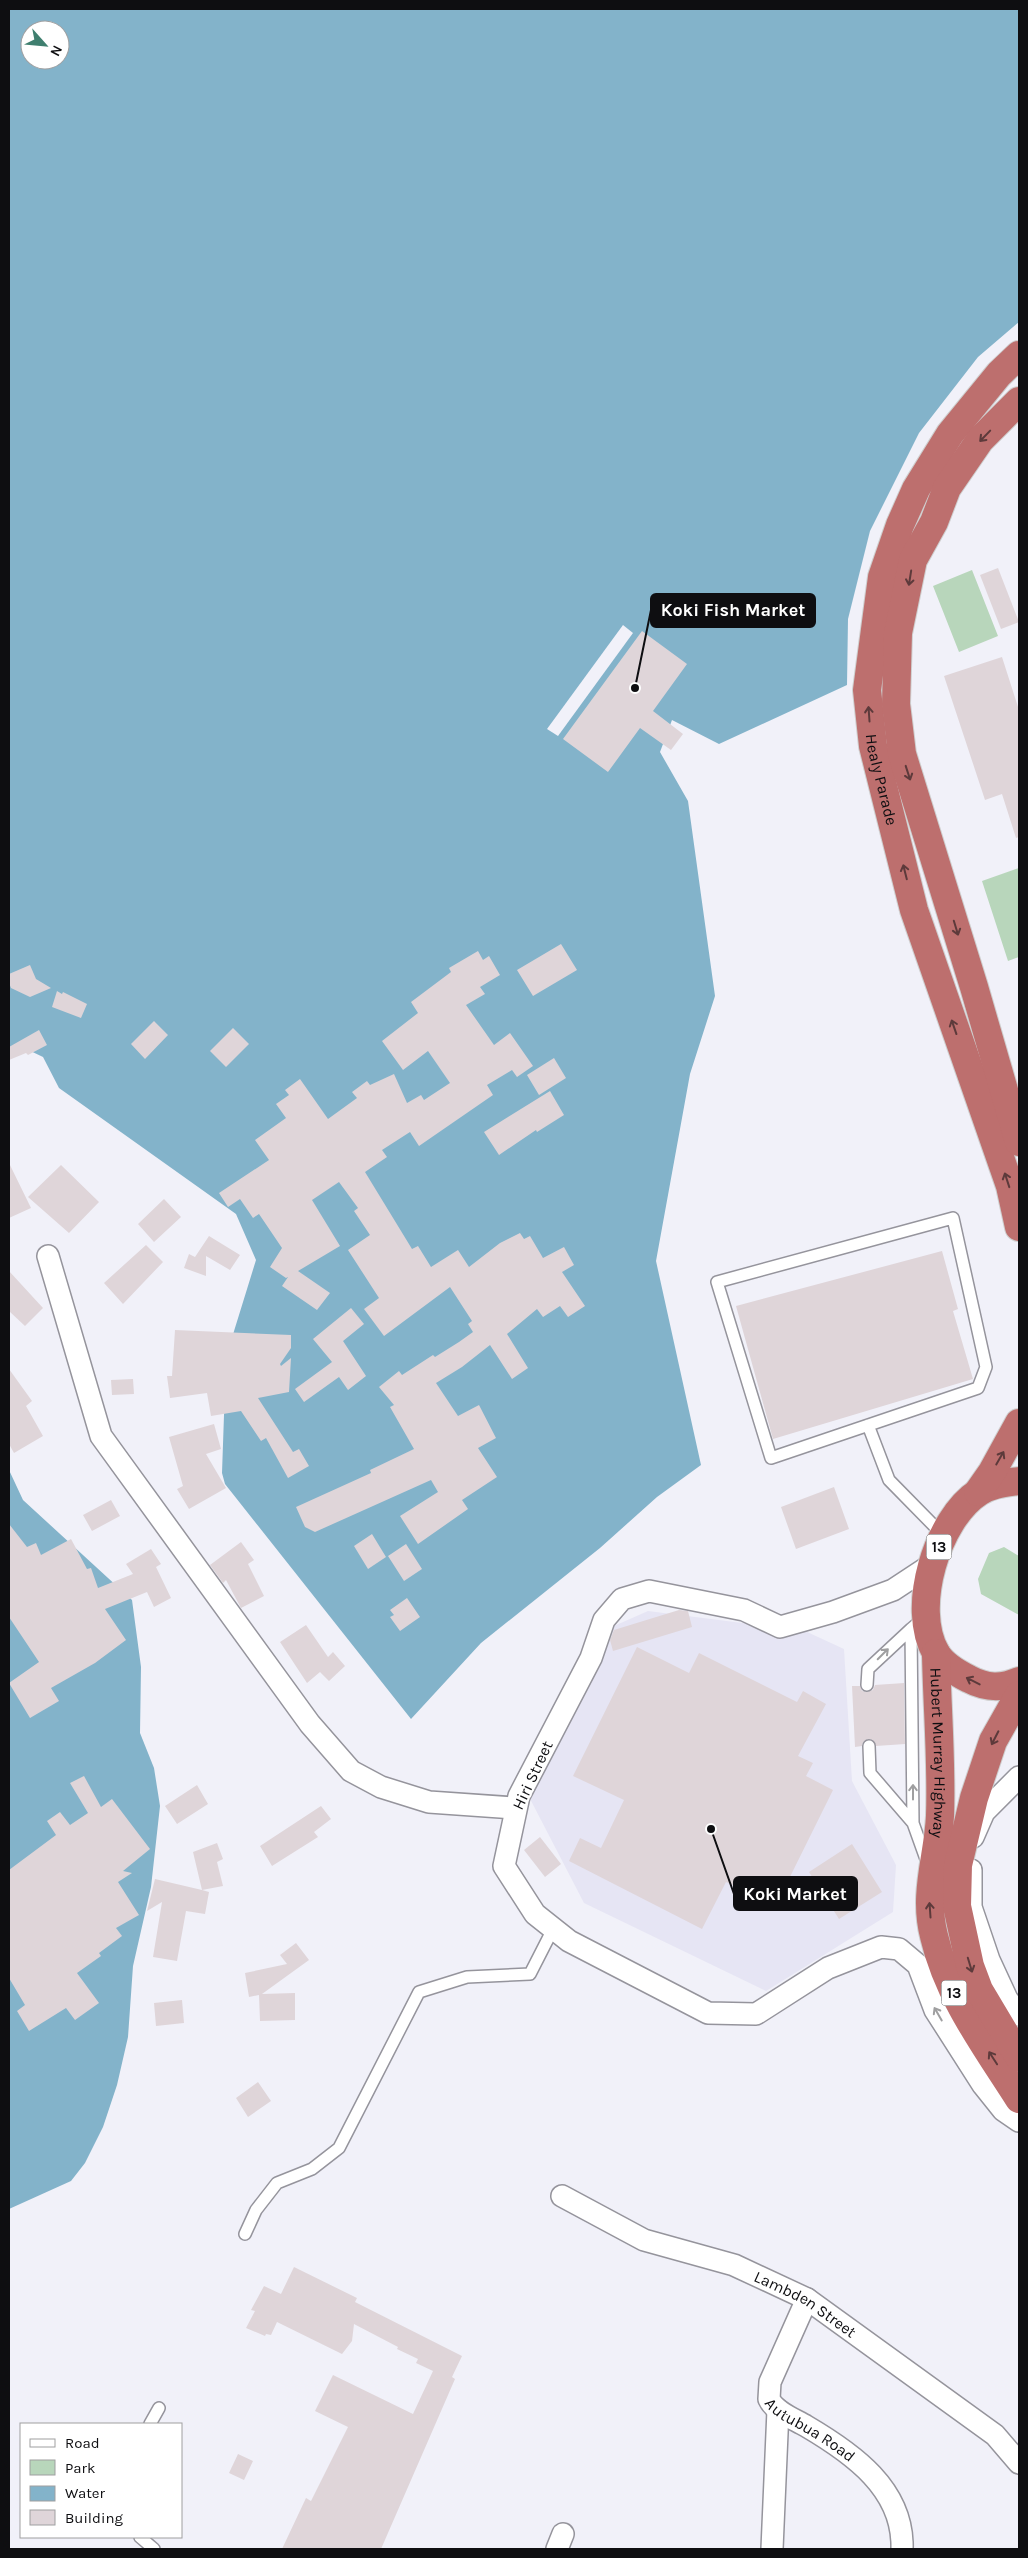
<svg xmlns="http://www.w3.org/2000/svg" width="1028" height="2558" viewBox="0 0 1028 2558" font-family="Karla,sans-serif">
<rect width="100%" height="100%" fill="#f1f1f9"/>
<path fill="#e6e5f4" d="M 648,1611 L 805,1631 L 844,1649 L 852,1781 L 896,1865 L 893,1912 L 766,1991 L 584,1903 L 527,1793 L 614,1626 Z"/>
<path fill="#b8d6bb" d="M 972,570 L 998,636 L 959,652 L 933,586 Z
M 1019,868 L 1019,957 L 1008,961 L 982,881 Z
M 1004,1547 L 1019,1556 L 1019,1615 L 981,1594 L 978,1579 L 989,1553 Z"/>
<path fill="#83b3ca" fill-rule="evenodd" d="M 9,9 L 1019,9 L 1019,322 L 978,357 L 919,433 L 870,531 L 848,619 L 847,685 L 719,744 L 672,720 L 660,752 L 688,801 L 715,996 L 690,1074 L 656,1261 L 701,1465 L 657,1497 L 600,1548 L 481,1643 L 411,1719 L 225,1484 L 222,1473 L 226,1357 L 256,1260 L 236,1214 L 59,1088 L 43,1057 L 20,1046 L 9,1049 ZM 30,30 L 60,30 L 60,60 L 30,60 Z
M 9,1470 L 23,1500 L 132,1600 L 141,1667 L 140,1733 L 154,1768 L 160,1806 L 151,1887 L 133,1966 L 128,2037 L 117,2085 L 103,2127 L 85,2163 L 71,2181 L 9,2209 Z"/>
<path fill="#f1f1f9" d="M 623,625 L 633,633 L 558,736 L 547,729 Z"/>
<path fill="#dfd5d9" d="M 998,568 L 1019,622 L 1001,629 L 980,575 Z
M 642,631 L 687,664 L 653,711 L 683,734 L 671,750 L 640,728 L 608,772 L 563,739 Z
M 1002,657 L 1019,710 L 1019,837 L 1016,838 L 1002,794 L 985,800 L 944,676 Z
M 561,944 L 577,970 L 533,996 L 517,970 Z
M 478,951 L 483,960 L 489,956 L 500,975 L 480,987 L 485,994 L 466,1005 L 494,1045 L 510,1033 L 533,1066 L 517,1077 L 512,1070 L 487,1085 L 493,1095 L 419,1146 L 410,1132 L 382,1150 L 387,1157 L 365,1172 L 412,1249 L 418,1246 L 431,1267 L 458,1250 L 469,1267 L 500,1243 L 520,1233 L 524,1239 L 530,1236 L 543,1258 L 564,1247 L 574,1265 L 562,1272 L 585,1306 L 568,1317 L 560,1306 L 543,1317 L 537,1309 L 507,1334 L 528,1368 L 512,1379 L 490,1345 L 462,1367 L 436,1383 L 458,1416 L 479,1405 L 496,1438 L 478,1448 L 497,1477 L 462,1500 L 468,1509 L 418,1544 L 400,1516 L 438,1492 L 431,1480 L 315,1532 L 305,1527 L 296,1507 L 371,1473 L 370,1470 L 414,1449 L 390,1407 L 394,1405 L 379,1387 L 399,1371 L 402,1375 L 433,1355 L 435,1357 L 459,1342 L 473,1332 L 468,1324 L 472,1321 L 450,1287 L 384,1336 L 364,1309 L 379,1298 L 348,1250 L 370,1235 L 354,1211 L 358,1208 L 339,1182 L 312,1200 L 340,1246 L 298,1271 L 330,1293 L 317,1310 L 282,1286 L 288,1277 L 286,1278 L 270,1267 L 282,1248 L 259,1214 L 253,1218 L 240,1199 L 228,1207 L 219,1193 L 269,1160 L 255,1140 L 286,1118 L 276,1104 L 289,1095 L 285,1090 L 300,1079 L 328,1119 L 357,1098 L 352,1092 L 367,1081 L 370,1085 L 394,1074 L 407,1103 L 421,1095 L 424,1100 L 450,1083 L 428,1051 L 403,1070 L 382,1041 L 418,1013 L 411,1002 L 451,972 L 449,968 Z
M 30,965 L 36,979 L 51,988 L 30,997 L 11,988 L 9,983 L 9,974 Z
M 57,991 L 62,994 L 63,992 L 87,1004 L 81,1018 L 52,1007 Z
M 154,1021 L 168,1035 L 145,1059 L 131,1044 Z
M 233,1028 L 249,1044 L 226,1067 L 210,1051 Z
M 39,1030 L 47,1045 L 28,1055 L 26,1053 L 9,1060 L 9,1047 Z
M 554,1058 L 566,1078 L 539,1095 L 527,1075 Z
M 550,1091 L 564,1115 L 537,1132 L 536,1130 L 499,1155 L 484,1132 Z
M 9,1163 L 31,1208 L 9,1218 Z
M 61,1165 L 99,1202 L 69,1233 L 28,1197 Z
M 164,1199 L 181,1217 L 154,1242 L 138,1224 Z
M 209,1236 L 240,1255 L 230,1270 L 206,1256 L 206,1276 L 184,1268 L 189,1254 L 195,1257 Z
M 146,1245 L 163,1262 L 123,1304 L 104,1283 Z
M 942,1251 L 958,1309 L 953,1311 L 973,1379 L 773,1439 L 736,1306 Z
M 9,1271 L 43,1308 L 25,1326 L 9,1311 Z
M 351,1308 L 364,1324 L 343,1341 L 366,1376 L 348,1390 L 339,1377 L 304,1402 L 295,1389 L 332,1362 L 313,1339 Z
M 175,1330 L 291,1335 L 291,1348 L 280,1364 L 281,1366 L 291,1358 L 289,1392 L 258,1398 L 293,1452 L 299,1449 L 309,1466 L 288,1478 L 266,1438 L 261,1441 L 241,1411 L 211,1416 L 207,1393 L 170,1398 L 167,1376 L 172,1376 Z
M 9,1369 L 32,1401 L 26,1406 L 43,1436 L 14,1453 L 9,1444 Z
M 133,1379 L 134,1394 L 112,1395 L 111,1380 Z
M 214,1424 L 221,1449 L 206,1454 L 226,1488 L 189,1509 L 177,1489 L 183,1486 L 169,1437 Z
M 834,1487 L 849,1529 L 796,1549 L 781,1507 Z
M 111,1500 L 120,1516 L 92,1531 L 83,1515 Z
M 9,1524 L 27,1547 L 36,1543 L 41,1555 L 71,1539 L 87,1569 L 91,1568 L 98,1588 L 133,1574 L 126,1564 L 151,1549 L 161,1564 L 156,1567 L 171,1598 L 154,1607 L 147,1592 L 105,1609 L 126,1640 L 95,1663 L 51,1688 L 59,1701 L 30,1718 L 9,1683 L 39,1662 L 9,1617 Z
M 372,1534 L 386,1557 L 368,1569 L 354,1546 Z
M 241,1542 L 254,1560 L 248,1564 L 264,1596 L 241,1608 L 226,1580 L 223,1583 L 210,1565 Z
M 406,1544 L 422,1569 L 404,1581 L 388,1556 Z
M 407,1598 L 420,1617 L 400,1631 L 390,1617 L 394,1615 L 390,1610 Z
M 679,1610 L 688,1611 L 692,1627 L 613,1651 L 610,1640 L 614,1630 Z
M 306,1625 L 328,1657 L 333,1652 L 345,1666 L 329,1681 L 320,1672 L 307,1683 L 280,1642 Z
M 637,1647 L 689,1673 L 699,1653 L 797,1702 L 803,1691 L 826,1704 L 798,1756 L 813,1763 L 806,1776 L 833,1790 L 782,1893 L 752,1879 L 746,1892 L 726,1882 L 702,1929 L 569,1861 L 580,1838 L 601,1848 L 624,1800 L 573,1776 Z
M 904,1683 L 905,1744 L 876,1746 L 873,1740 L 868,1739 L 863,1742 L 862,1746 L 855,1747 L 852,1686 L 860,1686 L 862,1691 L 867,1692 L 873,1690 L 875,1685 Z
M 84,1776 L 101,1807 L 112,1799 L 150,1849 L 123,1871 L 132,1873 L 118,1882 L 139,1915 L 116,1928 L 122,1936 L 99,1953 L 101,1956 L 77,1973 L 99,2003 L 75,2020 L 66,2008 L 29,2031 L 17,2011 L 25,2005 L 9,1978 L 9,1870 L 56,1835 L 47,1821 L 60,1812 L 70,1825 L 88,1813 L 70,1783 Z
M 197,1785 L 208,1804 L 177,1824 L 165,1806 Z
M 321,1806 L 331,1819 L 314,1832 L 318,1837 L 272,1866 L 260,1846 Z
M 540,1837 L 561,1864 L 545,1877 L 524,1850 Z
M 217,1843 L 223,1859 L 217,1862 L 223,1886 L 202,1890 L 209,1892 L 205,1914 L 186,1911 L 177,1961 L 153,1957 L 162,1902 L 147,1911 L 155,1879 L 202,1890 L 193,1852 Z
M 852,1844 L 882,1892 L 839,1919 L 809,1872 Z
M 296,1943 L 309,1960 L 262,1994 L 295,1993 L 295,2020 L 260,2021 L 259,1995 L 249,1997 L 245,1973 L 287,1964 L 280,1955 Z
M 182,2000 L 184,2023 L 156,2026 L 154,2003 Z
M 258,2082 L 271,2101 L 248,2117 L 236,2098 Z
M 294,2267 L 357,2298 L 355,2302 L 462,2356 L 452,2377 L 455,2379 L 381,2549 L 282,2549 L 306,2498 L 311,2501 L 348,2427 L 315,2411 L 333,2375 L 413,2414 L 433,2371 L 416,2363 L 418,2359 L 397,2349 L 398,2347 L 354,2324 L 352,2341 L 342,2354 L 277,2322 L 271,2335 L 266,2334 L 265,2336 L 246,2328 L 255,2311 L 251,2310 L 264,2286 L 281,2294 Z
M 238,2454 L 253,2461 L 244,2480 L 229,2473 Z"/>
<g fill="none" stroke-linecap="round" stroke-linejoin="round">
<g stroke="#95949c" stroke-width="14">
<path id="lane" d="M 953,1218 L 986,1367 L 978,1388 L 771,1458 L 717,1282 Z
M 868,1425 L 889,1480 L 943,1535
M 925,1617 L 911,1629 L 913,1823 L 927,1862
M 867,1685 L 868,1669 L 911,1629
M 869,1746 L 870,1773 L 913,1823
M 245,2234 L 256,2210 L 277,2183 L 312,2169 L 339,2148 L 419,1992 L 467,1977 L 530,1974 L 553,1929
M 150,2424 L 159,2408
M 140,2537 L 154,2549"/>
</g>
<g stroke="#95949c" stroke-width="24">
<g id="street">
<path d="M 48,1256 L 101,1436 L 310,1724 L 351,1771 L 381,1787 L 429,1802 L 515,1808"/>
<path d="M 934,1563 L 893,1590 L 833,1612 L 780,1627 L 744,1610 L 649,1591 L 622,1599 L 604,1620 L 591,1658 L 519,1796 L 504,1866 L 535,1914 L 569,1941 L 708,2013 L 756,2014 L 828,1968 L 881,1947 L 899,1949 L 918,1965 L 935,2010 L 983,2085 L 1003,2110 L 1019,2121"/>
<path d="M 973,1837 L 984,1812 L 1019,1777"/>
<path d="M 971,1870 L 971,1907 L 989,1960 L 1007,1999 L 1019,2015"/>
<path id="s1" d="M 562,2196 L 644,2240 L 734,2265 L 807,2299 L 995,2435 L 1019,2463"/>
<path id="s2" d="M 807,2299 L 770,2382 L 769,2399 C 775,2412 794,2419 806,2426 C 852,2453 904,2489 902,2549"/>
<path d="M 557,2549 L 563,2534"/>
<path d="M 772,2549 L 778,2410"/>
</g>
</g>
<g stroke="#cfcfcf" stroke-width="30">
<g id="highway">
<path id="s3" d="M 1019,355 L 999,374 L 950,434 L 916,489 L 900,525 L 882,577 L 867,690 L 873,746 L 914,910 L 1010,1186 L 1019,1227"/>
<path d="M 1019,401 L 980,440 L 947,488 L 934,522 L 913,560 L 898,633 L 896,704 L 902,754 L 974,987 L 1019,1142"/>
<path d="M 1019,1481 C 1005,1483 991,1484 979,1492 C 937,1519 910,1608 936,1653 C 943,1665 957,1673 969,1679 C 986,1688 1001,1689 1019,1681"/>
<path d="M 978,1492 L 992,1472 L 1019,1423"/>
<path id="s4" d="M 936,1653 C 937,1708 942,1762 940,1816 C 938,1857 923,1894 934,1936 C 948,1997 986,2047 1019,2099"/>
<path d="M 1019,1695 L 993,1741 L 974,1798 L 958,1865 L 957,1906 L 970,1966 L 979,1990 L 1019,2057"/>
</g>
</g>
<use href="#lane" stroke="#fff" stroke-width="11"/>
<use href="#street" stroke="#fff" stroke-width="21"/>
<use href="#highway" stroke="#bd6f6e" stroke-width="28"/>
</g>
<defs><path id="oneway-shaft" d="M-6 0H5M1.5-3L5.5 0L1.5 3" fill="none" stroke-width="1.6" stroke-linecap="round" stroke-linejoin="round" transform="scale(1.25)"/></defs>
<g stroke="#5d3a3b">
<use href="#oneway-shaft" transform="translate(985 436) rotate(134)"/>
<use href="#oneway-shaft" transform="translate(910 578) rotate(99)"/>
<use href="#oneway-shaft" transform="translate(869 714) rotate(-94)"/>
<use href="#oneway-shaft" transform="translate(908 773) rotate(72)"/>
<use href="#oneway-shaft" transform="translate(905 872) rotate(-104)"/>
<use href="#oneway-shaft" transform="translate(956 928) rotate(73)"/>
<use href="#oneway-shaft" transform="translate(954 1027) rotate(-109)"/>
<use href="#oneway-shaft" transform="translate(1007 1180) rotate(-108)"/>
<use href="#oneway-shaft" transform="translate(1000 1458) rotate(-60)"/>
<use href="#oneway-shaft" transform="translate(973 1681) rotate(-153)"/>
<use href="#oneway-shaft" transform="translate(995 1738) rotate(117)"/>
<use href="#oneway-shaft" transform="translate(930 1910) rotate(-94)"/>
<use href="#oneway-shaft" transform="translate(970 1965) rotate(73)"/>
<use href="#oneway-shaft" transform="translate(993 2058) rotate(-123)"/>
</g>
<g stroke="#9f9fa0">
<use href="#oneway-shaft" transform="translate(883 1654) rotate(-45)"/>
<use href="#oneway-shaft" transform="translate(913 1792) rotate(-90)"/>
<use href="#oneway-shaft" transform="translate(938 2014) rotate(-120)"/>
</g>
<g text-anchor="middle" stroke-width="4" stroke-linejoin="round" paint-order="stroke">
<g fill="#fff" stroke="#565658" stroke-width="1">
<rect x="926.5" y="1534.5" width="25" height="25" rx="4"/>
<rect x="941.5" y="1980.5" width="25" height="25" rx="4"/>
</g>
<g font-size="15" font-weight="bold" fill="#0e0e11">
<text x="939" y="1552">13</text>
<text x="954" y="1998">13</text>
</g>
<g font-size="16" fill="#0e0e11" stroke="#fff">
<text dy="6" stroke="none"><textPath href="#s3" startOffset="469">Healy Parade</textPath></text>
<text dy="6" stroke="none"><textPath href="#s4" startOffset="100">Hubert Murray Highway</textPath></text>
<text transform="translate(532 1775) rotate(-65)" y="6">Hiri Street</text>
<text dy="6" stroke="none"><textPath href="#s1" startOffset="268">Lambden Street</textPath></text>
<text dy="6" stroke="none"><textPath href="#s2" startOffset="160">Autubua Road</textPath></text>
</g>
</g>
<path fill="none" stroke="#0e0e11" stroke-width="2" d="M635 688L651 610M711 1829L734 1894"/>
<g fill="#0e0e11" stroke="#fff" stroke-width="2">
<circle cx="635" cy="688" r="5"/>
<circle cx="711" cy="1829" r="5"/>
</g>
<g fill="#0e0e11" stroke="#0e0e11" stroke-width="2">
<rect x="651" y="594" width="164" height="33" rx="5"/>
<rect x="734" y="1877" width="123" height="33" rx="5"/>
</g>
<g font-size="18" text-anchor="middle" font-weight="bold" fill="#fff">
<text x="733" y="616">Koki Fish Market</text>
<text x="795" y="1900">Koki Market</text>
</g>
<rect width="1028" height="2558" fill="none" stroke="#0e0e11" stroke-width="20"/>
<rect x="20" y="2423" width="162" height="115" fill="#ffffff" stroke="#9f9fa0"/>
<rect x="30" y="2439" width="25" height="8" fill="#ffffff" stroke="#9f9fa0"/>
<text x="65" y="2448" font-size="15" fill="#0e0e11">Road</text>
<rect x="30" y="2460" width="25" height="15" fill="#b8d6bb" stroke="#9f9fa0"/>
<text x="65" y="2473" font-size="15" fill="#0e0e11">Park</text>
<rect x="30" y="2486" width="25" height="15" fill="#83b3ca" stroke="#9f9fa0"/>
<text x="65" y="2498" font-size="15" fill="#0e0e11">Water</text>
<rect x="30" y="2510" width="25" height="15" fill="#dfd5d9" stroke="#9f9fa0"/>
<text x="65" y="2523" font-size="15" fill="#0e0e11">Building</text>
<g transform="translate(45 45) rotate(117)"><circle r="24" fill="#ffffff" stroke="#9f9fa0"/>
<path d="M0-4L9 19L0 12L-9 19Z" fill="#3f7f6f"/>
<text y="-8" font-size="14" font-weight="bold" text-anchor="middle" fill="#0e0e11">N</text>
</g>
</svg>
